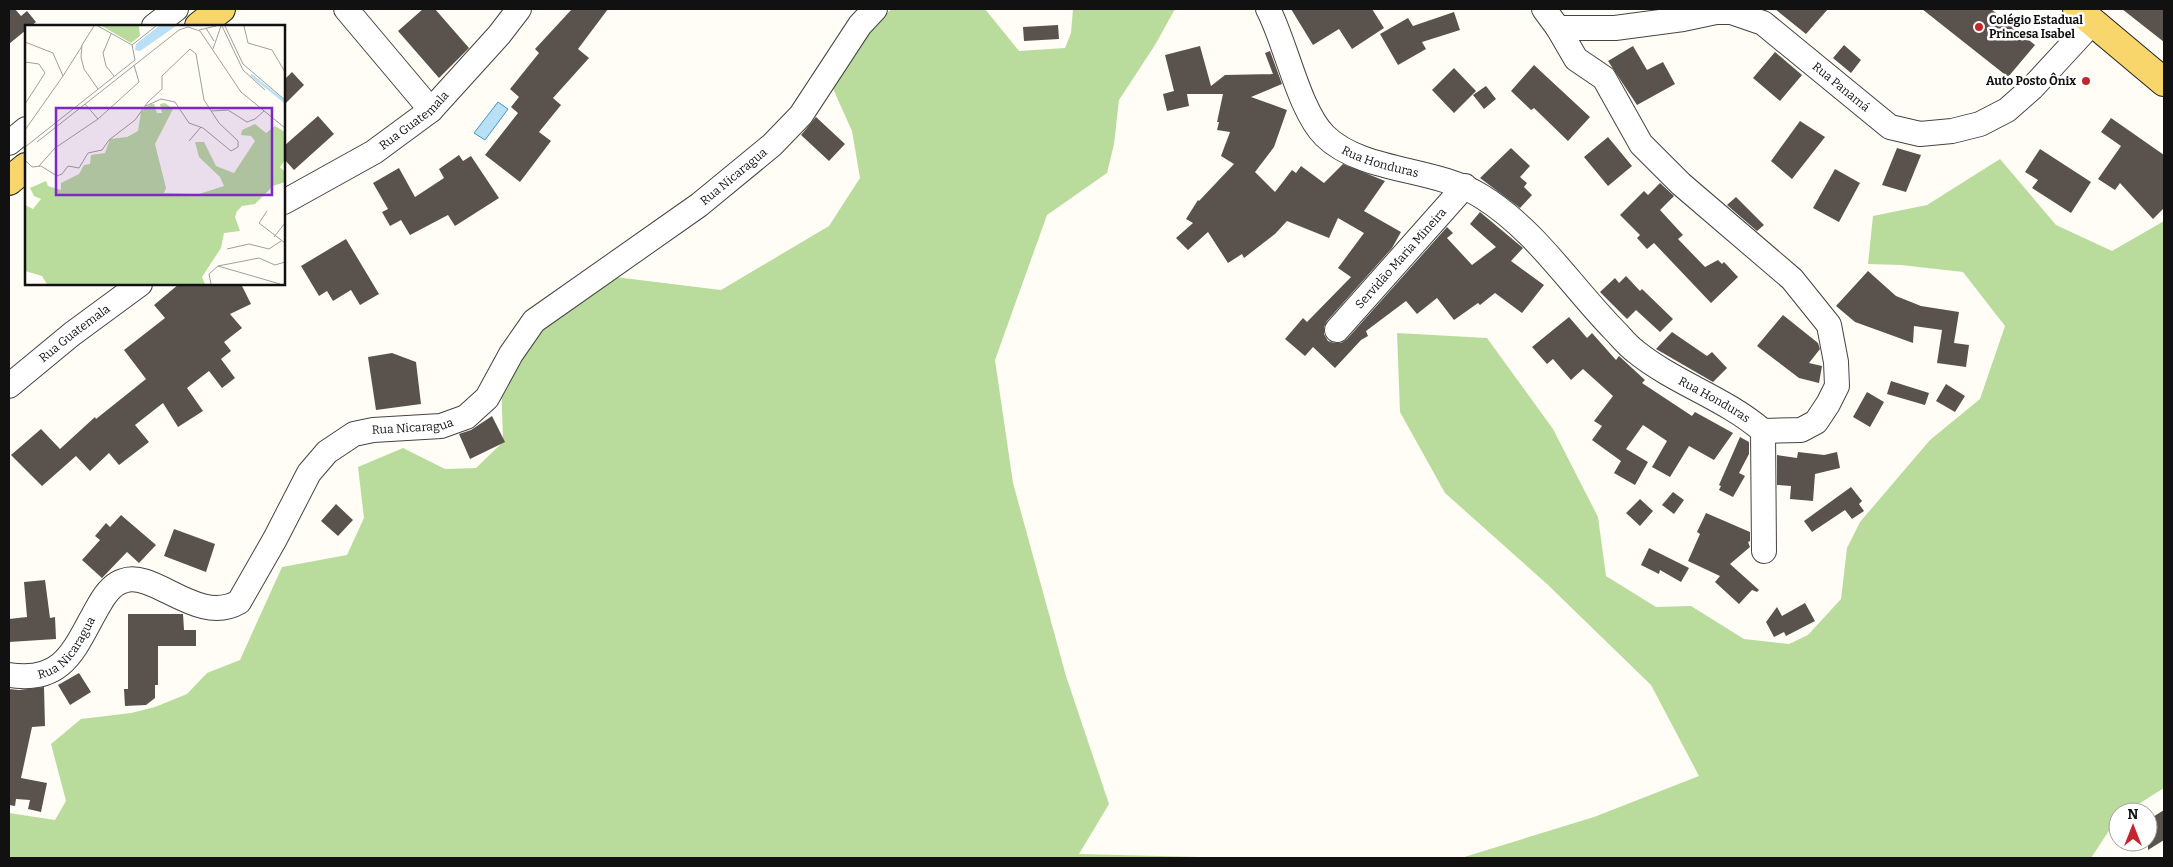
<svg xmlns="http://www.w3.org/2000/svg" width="2173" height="867" viewBox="0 0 2173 867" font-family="Bitter,serif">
<rect width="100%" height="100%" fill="#fffdf5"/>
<path fill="#b9dc9c" d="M 892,9 L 985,9 L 1019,51 L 1065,48 L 1071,33 L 1073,9 L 1175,9 L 1155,45 L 1119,100 L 1114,144 L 1107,173 L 1047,215 L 995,360 L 1013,483 L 1066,676 L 1109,804 L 1079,854 L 1240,858 L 9,858 L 9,813 L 55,820 L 66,801 L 51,744 L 81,719 L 131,713 L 155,707 L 187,694 L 207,673 L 240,660 L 282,567 L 347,555 L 364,518 L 358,467 L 403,448 L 445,469 L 476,468 L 503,442 L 501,376 L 546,311 L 615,277 L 721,290 L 829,226 L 860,178 L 852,131 L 830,82 L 862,32 Z
M 2000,159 L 2056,225 L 2112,251 L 2164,221 L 2164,788 L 2126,812 L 2118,812 L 2118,817 L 2091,858 L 1461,858 L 1594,817 L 1699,776 L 1651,685 L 1547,584 L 1445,493 L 1400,412 L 1397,333 L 1487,338 L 1553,429 L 1598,517 L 1606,576 L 1656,607 L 1691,606 L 1744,639 L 1789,644 L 1808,635 L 1841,599 L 1847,548 L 1860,522 L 1930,440 L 1980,399 L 2005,326 L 1963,272 L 1901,265 L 1868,264 L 1873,216 L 1927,205 Z"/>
<path fill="#b9e0f7" stroke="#3f96cf" d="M 498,102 L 508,109 L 485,140 L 474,133 Z"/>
<path fill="#5a524d" d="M 9,9 L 15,9 L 21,16 L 27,11 L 36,22 L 31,26 L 26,26 L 26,30 L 9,44 Z
M 423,9 L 435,9 L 469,48 L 439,78 L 398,31 Z
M 572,9 L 608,9 L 578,49 L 589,58 L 553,98 L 561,105 L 539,132 L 551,141 L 520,182 L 485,155 L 518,113 L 511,107 L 519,97 L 510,89 L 539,53 L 535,49 Z
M 1291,9 L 1372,9 L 1384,28 L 1352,49 L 1339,29 L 1313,45 Z
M 1775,9 L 1828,9 L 1806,34 Z
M 1922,9 L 1991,9 L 2035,45 L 2008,77 Z
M 2122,9 L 2164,9 L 2164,42 Z
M 1454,12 L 1460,30 L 1422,42 L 1426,49 L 1398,65 L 1380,34 L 1408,18 L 1413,26 Z
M 1058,25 L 1059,39 L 1024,41 L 1023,27 Z
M 1844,45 L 1861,60 L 1851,73 L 1833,58 Z
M 1200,46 L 1211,86 L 1225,75 L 1273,74 L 1265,53 L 1270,51 L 1282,84 L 1251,97 L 1287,110 L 1274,147 L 1255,172 L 1275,192 L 1292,170 L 1296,173 L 1301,166 L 1324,183 L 1343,164 L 1385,181 L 1364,211 L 1401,232 L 1392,248 L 1327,321 L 1324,327 L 1324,334 L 1328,341 L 1334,343 L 1341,343 L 1347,339 L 1447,227 L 1453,233 L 1447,238 L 1472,265 L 1496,247 L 1470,224 L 1480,212 L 1523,248 L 1511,261 L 1544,285 L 1522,313 L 1495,293 L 1480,305 L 1478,303 L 1454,320 L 1437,298 L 1417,314 L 1406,301 L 1366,331 L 1368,336 L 1361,340 L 1335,368 L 1313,347 L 1305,356 L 1285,339 L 1303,318 L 1307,322 L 1351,277 L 1338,268 L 1364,233 L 1338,218 L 1329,238 L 1287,221 L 1275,234 L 1244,258 L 1242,254 L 1228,263 L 1208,232 L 1188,250 L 1176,238 L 1193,223 L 1186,219 L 1198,200 L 1199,201 L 1234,164 L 1221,156 L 1230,132 L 1217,130 L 1219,122 L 1217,122 L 1223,94 L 1187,94 L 1189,106 L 1167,111 L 1163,94 L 1174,91 L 1165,55 Z
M 1633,46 L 1647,70 L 1663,62 L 1675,84 L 1637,105 L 1608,61 Z
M 1775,52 L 1802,75 L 1780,101 L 1753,78 Z
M 1534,65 L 1590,117 L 1568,141 L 1534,108 L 1531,110 L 1511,91 Z
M 1454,68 L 1476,91 L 1454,113 L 1432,90 Z
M 292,72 L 304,85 L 284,105 L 284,80 Z
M 1486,86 L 1496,99 L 1484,109 L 1473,95 Z
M 318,116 L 334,134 L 294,170 L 284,159 L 284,146 Z
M 816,117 L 845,144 L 829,161 L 801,135 Z
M 2111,118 L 2164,155 L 2164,208 L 2153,219 L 2120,183 L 2115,190 L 2098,179 L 2121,146 L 2101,132 Z
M 1800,121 L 1825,137 L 1792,179 L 1771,161 Z
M 1608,137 L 1632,166 L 1608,186 L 1584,157 Z
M 1511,148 L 1530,166 L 1520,177 L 1527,183 L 1524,187 L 1532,195 L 1520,208 L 1480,178 Z
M 1897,148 L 1921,155 L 1906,192 L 1882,185 Z
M 2040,149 L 2091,182 L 2071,213 L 2032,188 L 2038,180 L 2025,172 Z
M 459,155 L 463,161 L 471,156 L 499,198 L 455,226 L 448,215 L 410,235 L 401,220 L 390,226 L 382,212 L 388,209 L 373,183 L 399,168 L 415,197 L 444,178 L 439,169 Z
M 1835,169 L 1860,183 L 1839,222 L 1813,208 Z
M 1660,183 L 1674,196 L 1660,210 L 1683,235 L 1678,239 L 1705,267 L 1718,260 L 1722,264 L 1724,262 L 1738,277 L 1711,303 L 1654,243 L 1647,249 L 1637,238 L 1640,235 L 1620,215 L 1644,191 L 1648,195 Z
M 1736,197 L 1764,225 L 1757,231 L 1727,205 Z
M 346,239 L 379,294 L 360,305 L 351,290 L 333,301 L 327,291 L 319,296 L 301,266 Z
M 1868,271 L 1896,296 L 1921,306 L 1959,312 L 1954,343 L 1969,345 L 1966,367 L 1937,363 L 1942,330 L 1914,326 L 1913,343 L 1855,322 L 1836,306 Z
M 1626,276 L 1640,291 L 1642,289 L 1673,319 L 1660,332 L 1636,310 L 1627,319 L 1600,292 L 1615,278 L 1619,283 Z
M 179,284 L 241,284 L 251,304 L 230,314 L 242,328 L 224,342 L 231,351 L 221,359 L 235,378 L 222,388 L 209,371 L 187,388 L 203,411 L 178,427 L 163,403 L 135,425 L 149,442 L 119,465 L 109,453 L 90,471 L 76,456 L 42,486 L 11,455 L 41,429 L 60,449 L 95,417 L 96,419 L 146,379 L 124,350 L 165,318 L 154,305 Z
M 1783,315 L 1818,343 L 1820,349 L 1809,363 L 1822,366 L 1819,383 L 1799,378 L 1757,346 Z
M 1569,317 L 1587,338 L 1592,333 L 1616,360 L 1619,356 L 1645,380 L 1642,383 L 1692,416 L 1695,412 L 1733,433 L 1714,460 L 1689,446 L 1670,477 L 1652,467 L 1667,441 L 1643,425 L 1626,449 L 1648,462 L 1635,485 L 1614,473 L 1621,461 L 1592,440 L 1602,426 L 1594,421 L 1613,396 L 1583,369 L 1571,380 L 1553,359 L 1547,364 L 1532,347 Z
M 1672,332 L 1707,356 L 1712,352 L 1727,368 L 1713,382 L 1656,349 Z
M 392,353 L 416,362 L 421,404 L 376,410 L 368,357 Z
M 1891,381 L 1929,393 L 1925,405 L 1887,394 Z
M 1946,384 L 1965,396 L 1955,412 L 1936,401 Z
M 1867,392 L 1884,402 L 1870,427 L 1853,417 Z
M 492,416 L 505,442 L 470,459 L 459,434 L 471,430 Z
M 1740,437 L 1749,442 L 1749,454 L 1739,473 L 1745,476 L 1733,497 L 1719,490 L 1721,486 L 1719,485 Z
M 1798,452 L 1824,455 L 1837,452 L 1840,468 L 1815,474 L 1813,501 L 1790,499 L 1791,486 L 1777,485 L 1777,455 L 1797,458 Z
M 1851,487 L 1862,501 L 1859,504 L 1864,511 L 1852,519 L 1845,510 L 1812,532 L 1804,521 Z
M 1673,492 L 1684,500 L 1674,514 L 1662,505 Z
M 1640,499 L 1653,511 L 1640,526 L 1626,513 Z
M 336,504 L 353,520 L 338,536 L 321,521 Z
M 1706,513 L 1750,532 L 1750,541 L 1748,542 L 1750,547 L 1730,564 L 1759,590 L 1757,592 L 1752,590 L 1739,604 L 1715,582 L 1720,576 L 1688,561 L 1700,534 L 1697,532 Z
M 121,515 L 156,545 L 139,563 L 127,552 L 102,578 L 82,560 L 100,540 L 95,536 L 106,523 L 110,527 Z
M 174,529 L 215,544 L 206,572 L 164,556 Z
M 1649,548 L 1689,568 L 1681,582 L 1660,570 L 1659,574 L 1641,565 Z
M 45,580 L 50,618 L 55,617 L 56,639 L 9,642 L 9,619 L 27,617 L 24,582 Z
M 1805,603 L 1815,621 L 1786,636 L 1784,632 L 1774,637 L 1766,622 L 1777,607 L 1782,616 Z
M 128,614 L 183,614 L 184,630 L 196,630 L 196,646 L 158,646 L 158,685 L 155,685 L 155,698 L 146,705 L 125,706 L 124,689 L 128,689 Z
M 79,673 L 91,692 L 70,705 L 58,685 Z
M 44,687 L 45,726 L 32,727 L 21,778 L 47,783 L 41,812 L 28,809 L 30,800 L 16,799 L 15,806 L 9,805 L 9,689 L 19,690 Z
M 2164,810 L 2164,840 L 2148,850 L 2148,820 Z"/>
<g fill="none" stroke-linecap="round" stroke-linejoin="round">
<g stroke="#444" stroke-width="26">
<g id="minor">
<path d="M 346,9 L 431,110"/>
<path id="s1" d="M 1268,9 C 1286,43 1299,111 1325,136 C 1363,173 1435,167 1481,196 C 1536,230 1570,285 1614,330 C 1621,337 1627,345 1635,351 C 1674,383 1725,398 1763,431 L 1801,430 L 1816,422 L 1828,404 L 1837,386 L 1836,362 L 1829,325 L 1792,279 L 1681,184 L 1641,144 L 1604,78 L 1576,59 L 1558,28 L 1544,9"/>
<path d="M 154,26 L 176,9"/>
<path id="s2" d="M 1558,28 L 1615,28 L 1683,19 L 1716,12 L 1731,12 L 1763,23 L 1890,127 L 1920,134 L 1952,131 L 1980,124 L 2007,110 L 2032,88 L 2092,23"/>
<path d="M 9,143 L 26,129"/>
<path id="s3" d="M 284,202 L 374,152 L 431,110 L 499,35 L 519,9"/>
<path id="s4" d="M 1337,330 L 1465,186"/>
<path id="s5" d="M 9,386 L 72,334 L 140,284"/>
<path d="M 1763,431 L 1764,551"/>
<path id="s6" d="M 9,675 C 66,684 75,646 99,605 C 104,596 112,584 123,581 C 154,569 197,626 239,602 L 275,539 L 309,473 L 327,452 L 354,434 L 373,430 L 441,426 L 466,417 L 487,398 L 511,354 L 534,321 L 699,205 L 772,145 L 801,115 L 860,25 L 875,9"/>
</g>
</g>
<g stroke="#222" stroke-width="30">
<path id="major" d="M 2077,9 L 2164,82
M 199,26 L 221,9
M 9,181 L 26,167"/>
</g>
<use href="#minor" stroke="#fff" stroke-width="24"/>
<use href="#major" stroke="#f9d66b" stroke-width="28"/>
</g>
<g fill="#c4262e" stroke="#fff" stroke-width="2">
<circle cx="1979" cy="27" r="5"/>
<circle cx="2086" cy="81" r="5"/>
</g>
<g text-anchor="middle" stroke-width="5" stroke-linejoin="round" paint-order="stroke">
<g font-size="12" font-weight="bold" fill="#111" stroke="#fff" text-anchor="start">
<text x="1989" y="24">Colégio Estadual<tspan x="1989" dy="14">Princesa Isabel</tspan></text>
<text x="2076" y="85" text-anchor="end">Auto Posto Ônix</text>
</g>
<g font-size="12" fill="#111" stroke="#fff">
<text dy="4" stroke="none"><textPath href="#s2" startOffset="309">Rua Panamá</textPath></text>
<text dy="4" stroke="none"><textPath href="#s3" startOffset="154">Rua Guatemala</textPath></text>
<text dy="4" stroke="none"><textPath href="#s1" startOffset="202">Rua Honduras</textPath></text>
<text dy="4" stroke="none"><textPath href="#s6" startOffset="969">Rua Nicaragua</textPath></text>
<text dy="4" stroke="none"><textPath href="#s4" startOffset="96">Servidão Maria Mineira</textPath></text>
<text dy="4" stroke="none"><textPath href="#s5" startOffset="84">Rua Guatemala</textPath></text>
<text dy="4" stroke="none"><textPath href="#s1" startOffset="621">Rua Honduras</textPath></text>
<text dy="4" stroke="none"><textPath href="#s6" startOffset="549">Rua Nicaragua</textPath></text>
<text dy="4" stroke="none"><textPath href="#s6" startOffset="70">Rua Nicaragua</textPath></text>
</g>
</g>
<g transform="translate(25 25)">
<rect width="260" height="260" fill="#fffdf5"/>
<path d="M 77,1 L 114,1 L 115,11 L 106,18 ZM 140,78 L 148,84 L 130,119 L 141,163 L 139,168 L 174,169 L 199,161 L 195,152 L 174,132 L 170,117 L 179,117 L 191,141 L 209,148 L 230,116 L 226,111 L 216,110 L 217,105 L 230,99 L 241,108 L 250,101 L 260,107 L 260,135 L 255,142 L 260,147 L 260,157 L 248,161 L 230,179 L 217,181 L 212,186 L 210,192 L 215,206 L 199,208 L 196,223 L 177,252 L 180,259 L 22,259 L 17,251 L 0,246 L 0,180 L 8,184 L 16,174 L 9,171 L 5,163 L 21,156 L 23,161 L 36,165 L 36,158 L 54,149 L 59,140 L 65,139 L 66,130 L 80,128 L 85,114 L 102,112 L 113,106 L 116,87 L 126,79 L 129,79 L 132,88 L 137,88 L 135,79 Z" fill="#b9dc9c"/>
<path d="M 134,1 L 151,1 L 115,26 L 110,25 L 111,19 Z" fill="#b9e0f7"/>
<path fill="none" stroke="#b9e0f7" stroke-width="2.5" d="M 226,50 L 260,77"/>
<path fill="none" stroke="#a09f9a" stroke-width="1" d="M 69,1 L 57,20 L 56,32 L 59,44 L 73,64M 73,1 L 107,20M 197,1 L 218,45 L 240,65M 200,1 L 218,39 L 260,75M 219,1 L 223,18 L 247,25 L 260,47M 181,3 L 189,16M 174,5 L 191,1M 86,9 L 78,28 L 81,41 L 89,51M 0,17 L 28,28 L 38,51 L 0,105M 188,24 L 196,1M 110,35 L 107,20 L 131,1M 0,37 L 14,39 L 20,48 L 0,79M 38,51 L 57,21M 60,79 L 73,94M 186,86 L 203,85 L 222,97 L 230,94 L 239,86M 164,116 L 176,102M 12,117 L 154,5 L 163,2 L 175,6 L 216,67 L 260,103M 0,122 L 110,35M 0,135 L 7,142 L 16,141 L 32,151 L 37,149 L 43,141 L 54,143 L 63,128 L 77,125 L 84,115 L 110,95 L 123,77 L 137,64 L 137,51 L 165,24 L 171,29 L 179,75 L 194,98 L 213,116 L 213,122 L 206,126 L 178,103 L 164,98 L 150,77 L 136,74 L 121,81M 14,141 L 30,123 L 73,94 L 114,57 L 109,40M 242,186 L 234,198 L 260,218M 249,212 L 260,198M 202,224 L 224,219 L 244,224 L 256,216M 186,259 L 184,249 L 193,241M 255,259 L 193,241 L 234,233 L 250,240 L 260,237"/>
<path fill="#7b2cbf" fill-opacity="0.15" stroke="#7b2cbf" stroke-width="2.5" d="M 31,83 L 247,83 L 247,170 L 31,170 Z"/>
<rect width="260" height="260" fill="none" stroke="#111" stroke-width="2.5"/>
</g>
<rect width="2173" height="867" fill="none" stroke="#111111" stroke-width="20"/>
<g transform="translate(2133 827)"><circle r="24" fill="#ffffff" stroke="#a0a0a0"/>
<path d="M0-4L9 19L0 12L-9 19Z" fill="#c4262e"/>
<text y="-8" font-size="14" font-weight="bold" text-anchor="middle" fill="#111111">N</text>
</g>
</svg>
